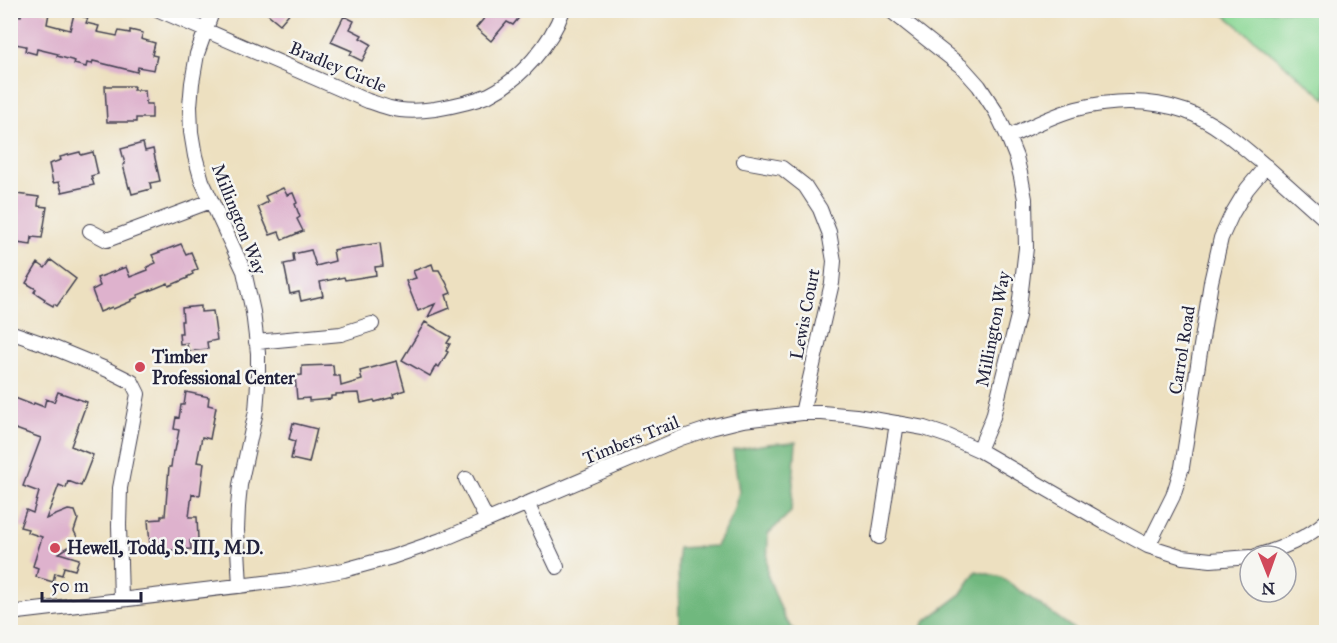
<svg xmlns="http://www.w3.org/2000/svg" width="1337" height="643" viewBox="0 0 1337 643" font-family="'IM FELL Great Primer',serif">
<rect width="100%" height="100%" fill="#f6f6f2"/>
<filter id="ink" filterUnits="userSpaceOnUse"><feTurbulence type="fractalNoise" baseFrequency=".0167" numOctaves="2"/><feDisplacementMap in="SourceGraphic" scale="12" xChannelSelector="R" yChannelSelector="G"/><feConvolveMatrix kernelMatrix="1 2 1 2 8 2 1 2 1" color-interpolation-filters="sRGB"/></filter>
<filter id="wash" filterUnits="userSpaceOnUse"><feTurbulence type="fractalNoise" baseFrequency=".008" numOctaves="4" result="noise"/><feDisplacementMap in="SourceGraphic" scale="24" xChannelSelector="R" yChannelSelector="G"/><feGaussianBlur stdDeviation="1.35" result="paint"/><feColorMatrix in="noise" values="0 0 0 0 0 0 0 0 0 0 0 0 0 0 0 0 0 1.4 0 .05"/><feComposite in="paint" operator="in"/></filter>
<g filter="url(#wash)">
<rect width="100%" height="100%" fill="#ede0c0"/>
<path fill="#8bd895" stroke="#567d68" stroke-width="1.5" d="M 1220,11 L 1326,11 L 1326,99 Z"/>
<path fill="#70b87e" stroke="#496d5c" stroke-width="1.5" d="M 796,442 L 791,512 L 768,534 L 767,574 L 785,619 L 796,632 L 679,632 L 678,548 L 716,546 L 731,518 L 739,492 L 733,450 L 767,444 Z
M 976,571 L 1001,577 L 1078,632 L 920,632 L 923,623 L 960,595 Z"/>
<g id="blocks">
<path fill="#deb2cd" d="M 22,10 L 38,10 L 49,13 L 47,24 L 70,30 L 74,14 L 88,18 L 86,23 L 99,26 L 97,32 L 117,36 L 119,31 L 130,33 L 130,30 L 143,33 L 141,39 L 155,43 L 152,55 L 157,56 L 154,70 L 138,67 L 137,72 L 93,61 L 92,64 L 87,63 L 86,67 L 74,64 L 75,61 L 57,56 L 58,54 L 37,49 L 36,54 L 25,51 L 26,46 L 10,43 L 10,34 L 15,15 L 21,16 Z
M 263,10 L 292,10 L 280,24 Z
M 491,10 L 515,10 L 521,15 L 513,25 L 507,22 L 491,41 L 476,28 Z
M 344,16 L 354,21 L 350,29 L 362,35 L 360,38 L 371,44 L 362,61 L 350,55 L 352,51 L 331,42 Z
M 105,86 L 134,86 L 133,90 L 145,90 L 146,104 L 152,104 L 152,118 L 136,118 L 136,122 L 107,122 Z
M 143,143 L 145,151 L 153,149 L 160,181 L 150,183 L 151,189 L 132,194 L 130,187 L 129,188 L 123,165 L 125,164 L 121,149 Z
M 80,152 L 81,155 L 93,152 L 98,174 L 91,176 L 94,185 L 62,192 L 59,182 L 53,183 L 49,164 L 61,160 L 60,157 Z
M 283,188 L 287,195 L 293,193 L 297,203 L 295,204 L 300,217 L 297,219 L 303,231 L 282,240 L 279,232 L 270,235 L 258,207 L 268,202 L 265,196 Z
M 16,194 L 39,197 L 38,206 L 47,207 L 42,238 L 32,237 L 31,245 L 10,242 L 10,210 L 13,211 Z
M 380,243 L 383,266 L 375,267 L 376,275 L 345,280 L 344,277 L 320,282 L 323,296 L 301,301 L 299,292 L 290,294 L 284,264 L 294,262 L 293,254 L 311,250 L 316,266 L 335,261 L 333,250 Z
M 181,244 L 186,254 L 191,252 L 198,269 L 192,272 L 193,274 L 187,277 L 188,278 L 169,286 L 168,283 L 156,288 L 138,295 L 138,297 L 131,300 L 132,301 L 113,309 L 112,307 L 100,312 L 92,290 L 100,286 L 97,278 L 126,267 L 130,277 L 148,270 L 147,267 L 156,263 L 152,255 Z
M 51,260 L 76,279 L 57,306 L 54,304 L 53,306 L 44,301 L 45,299 L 34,292 L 36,289 L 26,283 L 38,263 L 45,268 Z
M 432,264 L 434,270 L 439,270 L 446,282 L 451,293 L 446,295 L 450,308 L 428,317 L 435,304 L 418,311 L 406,281 L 416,278 L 413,271 Z
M 201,306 L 201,312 L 213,311 L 217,340 L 207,342 L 208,349 L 188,351 L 187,343 L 180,344 L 179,333 L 182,333 L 181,321 L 183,321 L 182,308 Z
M 425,322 L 451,337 L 447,343 L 450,344 L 446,351 L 448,352 L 439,367 L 436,365 L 430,376 L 402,360 Z
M 397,361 L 405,390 L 393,394 L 394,397 L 375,402 L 374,400 L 361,403 L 359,393 L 336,394 L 336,396 L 331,396 L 331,399 L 309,401 L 309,398 L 297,399 L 295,376 L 302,375 L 302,366 L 333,365 L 334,376 L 340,376 L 341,386 L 362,380 L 360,371 Z
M 58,392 L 87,402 L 71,446 L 93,455 L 81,486 L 68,481 L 66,488 L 59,485 L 46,519 L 68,510 L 75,511 L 78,519 L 74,531 L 77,537 L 75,543 L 59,553 L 79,559 L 75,570 L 64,567 L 62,575 L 55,573 L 53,582 L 36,577 L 38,568 L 33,566 L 42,537 L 27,532 L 28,529 L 20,527 L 26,510 L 33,513 L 39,492 L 23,486 L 41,438 L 10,427 L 10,396 L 33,405 L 34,403 L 44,407 L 46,399 L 54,402 Z
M 186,392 L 209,397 L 208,405 L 216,407 L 210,439 L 202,437 L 197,462 L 204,463 L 200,495 L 192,494 L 189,517 L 197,517 L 198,540 L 190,541 L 191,549 L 159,551 L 158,543 L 150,544 L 148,520 L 161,519 L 161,516 L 165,516 L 169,467 L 171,467 L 173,451 L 175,451 L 179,430 L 174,429 L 176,417 L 179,418 L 181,405 L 184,405 Z
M 293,423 L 317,429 L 309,463 L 291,459 L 295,441 L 289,439 Z"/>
</g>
</g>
<g filter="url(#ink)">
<use href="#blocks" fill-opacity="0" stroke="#403e4f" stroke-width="1.5"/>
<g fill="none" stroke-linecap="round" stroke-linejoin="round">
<g stroke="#403e4f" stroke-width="16">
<path id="street" d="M 159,10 L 368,101 C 375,103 382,106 390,108 C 404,112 421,111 435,109 C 453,106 472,102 489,95 C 521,79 551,44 563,10
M 214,10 L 211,15 L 197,54 L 192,83 L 190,106 L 191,132 L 195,156 L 202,181 L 244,271 L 253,312 L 258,353 L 258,384 L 256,411 L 240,485 L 238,507 L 237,530 L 240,586
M 890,10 L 962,67 L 979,86 L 996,112 L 1008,137 L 1016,157 L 1021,177 L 1025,199 L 1026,248 L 1018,316 L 993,417 L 979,450
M 1008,137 C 1029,128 1055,114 1076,109 C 1112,100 1150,99 1185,111 C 1216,122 1243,147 1268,168 C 1287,185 1307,203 1326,220
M 744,161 L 782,168 L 805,186 L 820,209 L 829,232 L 834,261 L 832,283 L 802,413
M 90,231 L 107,240 L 211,201
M 10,332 L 47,345 L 108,370 L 132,382 L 138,394 L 120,488 L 119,525 L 121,600
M 256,342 L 341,334 L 372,324
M 466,479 L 487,520
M 527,503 L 557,567
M 879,537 L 897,423
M 1148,546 L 1173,496 L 1182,467 L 1211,282 L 1221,238 L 1232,214 L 1247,189 L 1266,166
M 1256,556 C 1279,550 1309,537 1326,521
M 10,613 L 289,580 L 344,570 L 392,557 L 441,540 L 681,438 L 711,428 L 743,420 L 802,413 L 822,413 L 856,416 L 924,428 L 948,436 L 979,450 L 1104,522 L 1148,546 L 1183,557 L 1211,560 L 1250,557"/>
</g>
<use href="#street" stroke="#fff" stroke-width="14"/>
</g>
</g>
<g fill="#d1495b" stroke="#f6f6f2" stroke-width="2">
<circle cx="140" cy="367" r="6"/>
<circle cx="55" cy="548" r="6"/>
</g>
<g text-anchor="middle" stroke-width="5" stroke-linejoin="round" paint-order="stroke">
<g font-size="18" fill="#22223b" stroke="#f6f6f2">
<text transform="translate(338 67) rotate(23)" y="6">Bradley Circle</text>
<text transform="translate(239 219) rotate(68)" y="6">Millington Way</text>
<text transform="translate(805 314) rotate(-79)" y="6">Lewis Court</text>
<text transform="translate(993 329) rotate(-79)" y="6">Millington Way</text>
<text transform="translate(1182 350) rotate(-81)" y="6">Carrol Road</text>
<text transform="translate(631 440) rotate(-22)" y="6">Timbers Trail</text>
</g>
<g font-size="18" font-weight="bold" fill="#22223b" stroke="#f6f6f2" text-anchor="start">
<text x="152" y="363">Timber<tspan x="152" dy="21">Professional Center</tspan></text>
<text x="67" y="554">Hewell, Todd, S. III, M.D.</text>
</g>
</g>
<rect width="1337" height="643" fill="none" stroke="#f6f6f2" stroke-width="36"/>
<g transform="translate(1268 574) rotate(179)"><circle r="28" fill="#f6f6f2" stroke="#a1a1a9" stroke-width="1.5"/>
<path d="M0-4.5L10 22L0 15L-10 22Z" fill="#d1495b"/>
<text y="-9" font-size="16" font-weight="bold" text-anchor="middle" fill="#22223b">N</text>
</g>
<path d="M42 592v9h99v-9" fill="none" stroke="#22223b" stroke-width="3"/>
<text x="51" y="592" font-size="18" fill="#22223b" stroke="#f6f6f2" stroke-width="4.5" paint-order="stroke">50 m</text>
</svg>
